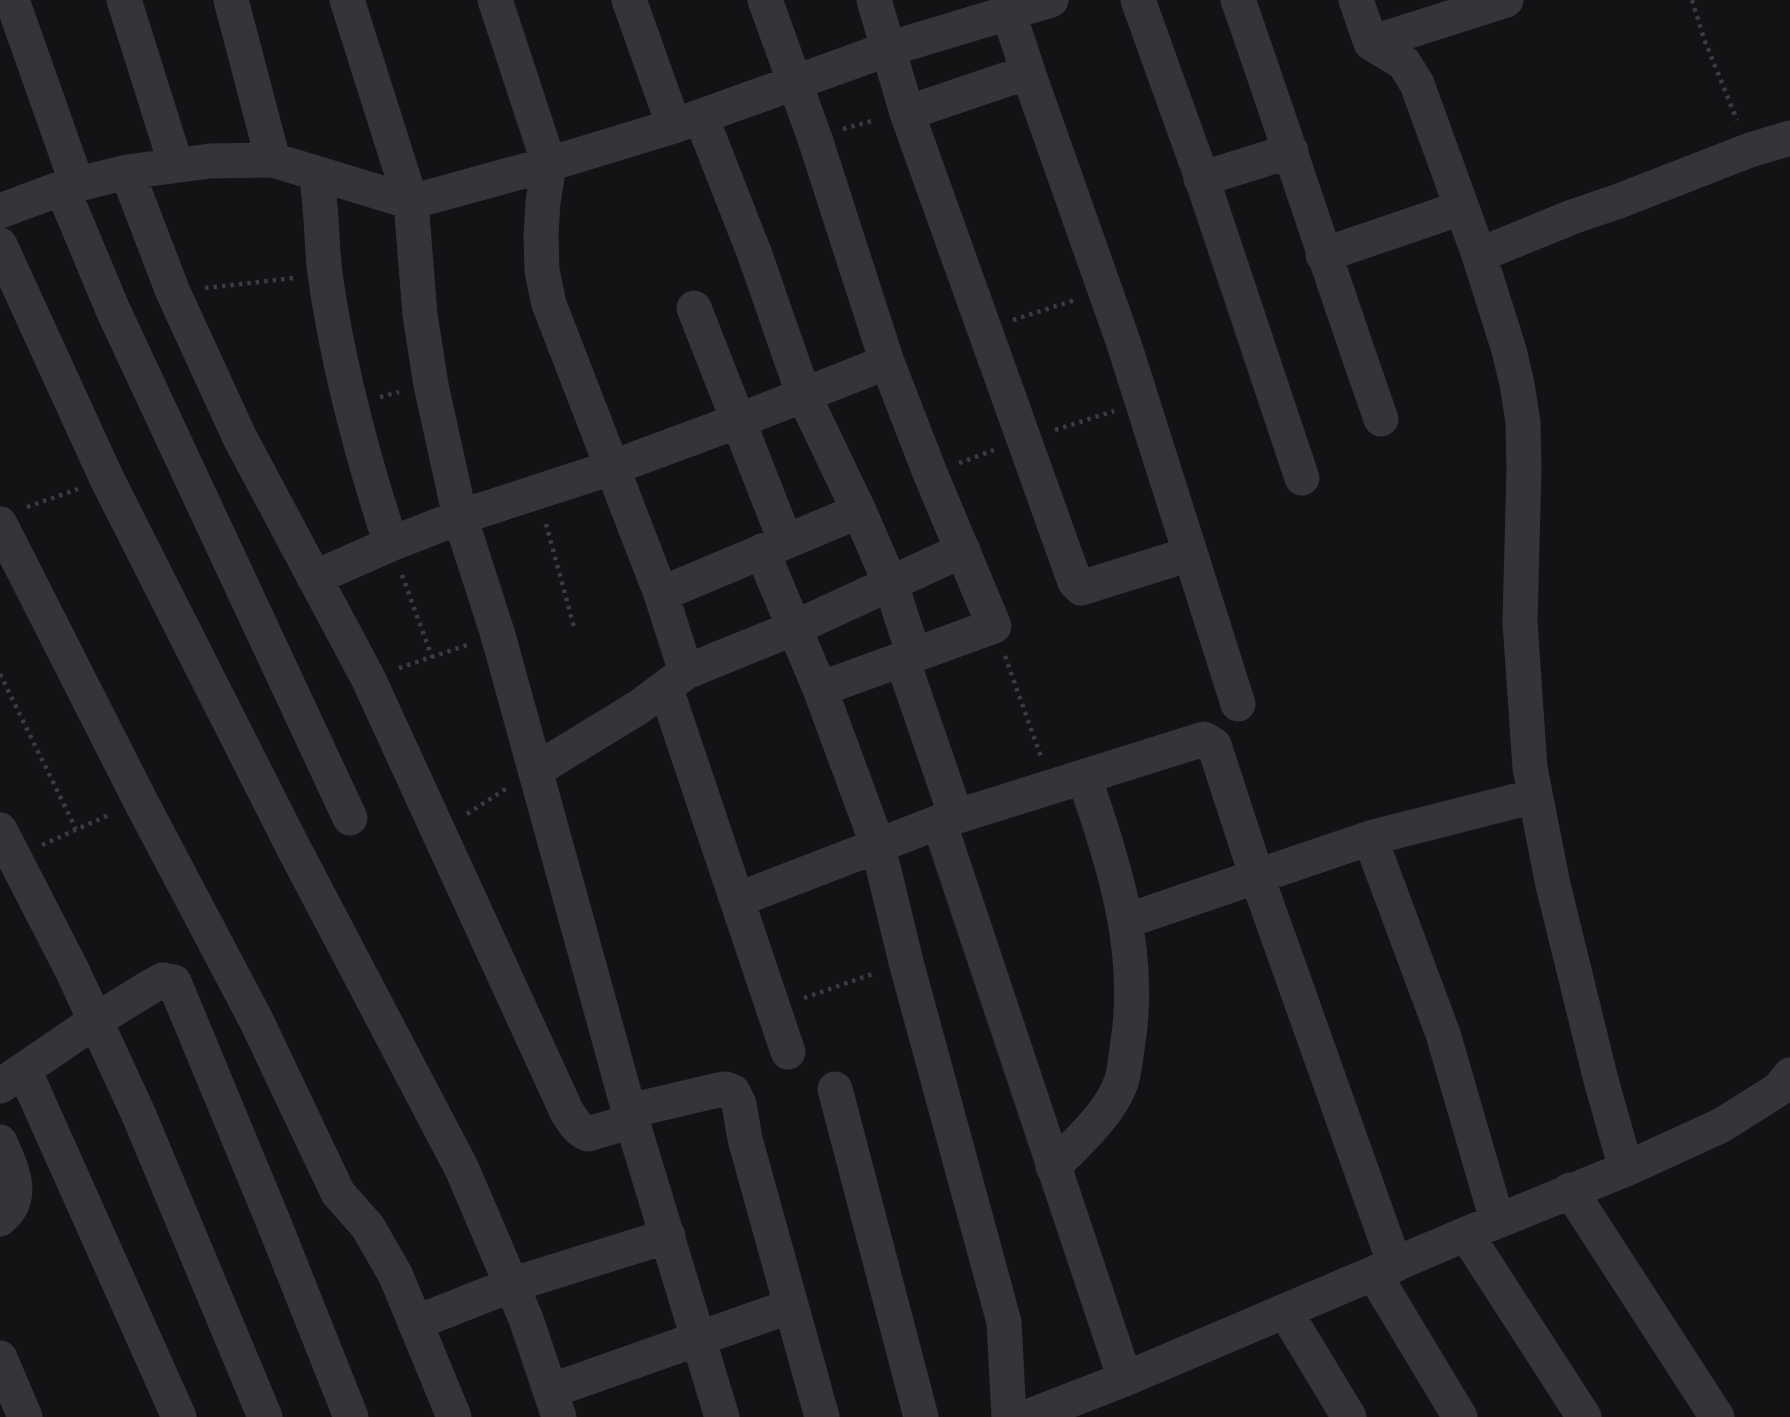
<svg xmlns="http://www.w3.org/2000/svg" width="1790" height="1417" viewBox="0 0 1790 1417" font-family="Roboto,sans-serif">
<rect width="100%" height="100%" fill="#131315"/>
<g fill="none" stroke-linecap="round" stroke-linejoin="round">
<path stroke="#3a3c41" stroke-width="4.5" stroke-dasharray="3.5 5" stroke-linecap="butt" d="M 1692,0 L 1704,39 L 1737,120
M 843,129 L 875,120
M 205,288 L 294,278
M 1013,320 L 1075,300
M 380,397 L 399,392
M 1055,430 L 1114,411
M 959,463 L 994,450
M 27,507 L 78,489
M 546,524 L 574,627
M 402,575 L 432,657
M 1005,656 L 1041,757
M 399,668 L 467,645
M 0,674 L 76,829
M 467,814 L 507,788
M 42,845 L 111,814
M 804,998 L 875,973"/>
<path stroke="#34353a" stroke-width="35" d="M 12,0 L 77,184
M 124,0 L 176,165
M 231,0 L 273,160
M 347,0 L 411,202 L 420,315 L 431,385 L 460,517 L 498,635 L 629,1111 L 722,1417
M 495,0 L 549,164 L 543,202 L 541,235 L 542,271 L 549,304 L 661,594 L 686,672
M 629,0 L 674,126
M 765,0 L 815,139 L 887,362 L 930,473 L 994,626 L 820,689
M 874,0 L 907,113 L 1075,582 L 1081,588 L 1190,554
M 1138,0 L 1198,167 L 1302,478
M 1238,0 C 1287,139 1332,280 1381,419
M 1356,0 L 1371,43 L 1404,63 L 1417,84 L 1479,255 L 1509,350 L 1517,384 L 1523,422 L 1524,470 L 1520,622 L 1530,768 L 1553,885 L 1601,1080 L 1626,1169
M 1009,14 L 1028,72
M 1371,43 L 1506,0
M 907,113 L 1028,72 L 1124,344 L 1238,704
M 701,117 L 755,255 L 804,396 L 859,511 L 891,585 L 914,655
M 127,172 L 173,292 L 240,438 L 368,678 L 567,1112 C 573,1121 577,1130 588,1134 L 632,1121
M 316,173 C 322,206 321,240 325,274 C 338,366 362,456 391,544
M 1201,179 L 1291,151
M 62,188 L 113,310 L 350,818
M 0,211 L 62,188 L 127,172 L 210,161 L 273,160 L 411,202 L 549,164 L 674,126 L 888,49 L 1051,0
M 0,245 L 107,479 L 292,845 L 462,1169 L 526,1319 L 559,1417
M 1323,255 L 1461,208
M 1479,255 L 1572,217 L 1619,201 L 1750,150 L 1790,138
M 694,308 L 785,540
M 0,524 L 141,802 L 256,1020 L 338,1193 L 368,1227 L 396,1276 L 454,1417
M 762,551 L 820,689 L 878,846 L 906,962 L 1004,1322 L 1009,1417
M 314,578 L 391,544 L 460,517 L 611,468 L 738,421 L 887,362
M 661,594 L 859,511
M 902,659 L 956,816
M 666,689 L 788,1052
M 536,770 L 639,707 L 686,672 L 794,628 L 963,550
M 939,822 L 1125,1379
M 0,830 L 72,970 L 138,1113 L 265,1417
M 1370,838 L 1443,1034 L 1497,1220
M 737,900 L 939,822 L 1204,739 L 1214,745 L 1257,877 L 1395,1265
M 1126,921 L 1370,838 L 1535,796
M 24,1070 L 179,1417
M 0,1086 L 95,1021 L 150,987 L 163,980 L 174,982 L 273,1221 L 351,1417
M 835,1089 L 921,1417
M 629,1111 L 714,1091 L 725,1089 L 733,1092 L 739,1104 L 745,1139 L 822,1417
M 0,1142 C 11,1168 27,1197 0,1219
M 1053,1167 C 1076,1144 1113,1111 1122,1079 C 1125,1068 1126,1054 1128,1042 C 1142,950 1114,863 1084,777
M 1570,1190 L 1717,1417
M 1466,1234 L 1584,1417
M 1374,1274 L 1460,1417
M 1285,1311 L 1349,1417
M 415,1323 L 511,1285 L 668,1236
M 0,1358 L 25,1417
M 550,1391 L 791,1306
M 1027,1417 L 1125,1379 L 1466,1234 L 1626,1169 L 1722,1125 L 1779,1089 L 1790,1075"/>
</g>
</svg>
